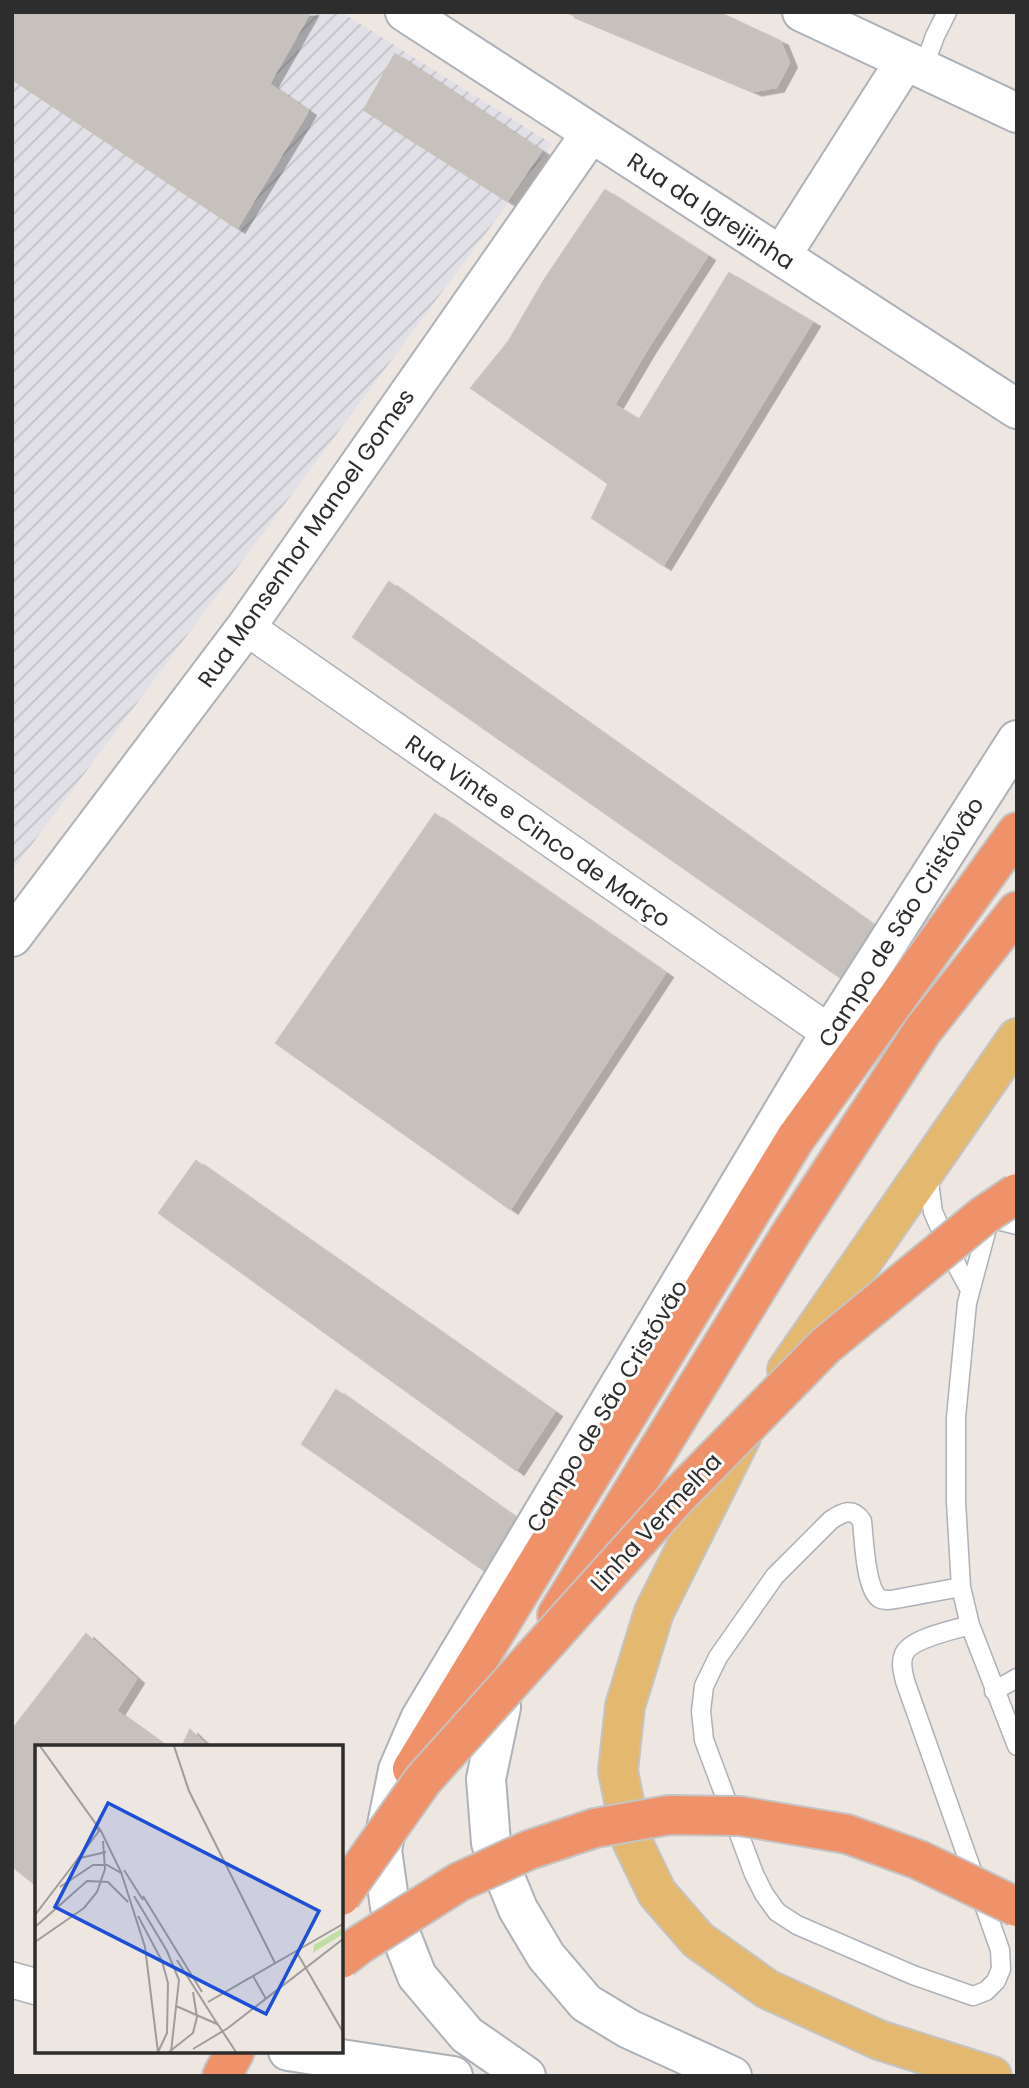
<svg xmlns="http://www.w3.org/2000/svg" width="1029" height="2088" viewBox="0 0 1029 2088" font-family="Poppins,sans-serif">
<defs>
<pattern id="industrial-furrows" width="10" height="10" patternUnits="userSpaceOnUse" patternTransform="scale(1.75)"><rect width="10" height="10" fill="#e1e0e6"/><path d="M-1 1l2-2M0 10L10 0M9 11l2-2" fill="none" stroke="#c1c0c6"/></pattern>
<filter id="shadow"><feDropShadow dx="8" dy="4.5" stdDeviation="0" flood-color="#0004"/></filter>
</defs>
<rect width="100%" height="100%" fill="#ede6e1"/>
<path fill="url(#industrial-furrows)" d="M 12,12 L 341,12 L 552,144 L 12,871 Z"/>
<path fill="#c6c1bc" stroke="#c8c2ba" stroke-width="2" filter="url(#shadow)" d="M 12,12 L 310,12 L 269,84 L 308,111 L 237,228 L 12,79 Z
M 566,12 L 718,12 L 780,41 L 789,63 L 776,87 L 754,91 Z
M 395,54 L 541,151 L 507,201 L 364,110 Z
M 605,190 L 707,256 L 647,349 L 545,279 Z
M 729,273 L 812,322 L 663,565 L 592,518 L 639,420 Z
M 545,279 L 647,349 L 614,405 L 509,341 Z
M 509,341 L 639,420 L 609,484 L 471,388 Z
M 389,582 L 874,926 L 841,978 L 353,637 Z
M 435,814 L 665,973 L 510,1209 L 276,1043 Z
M 196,1161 L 554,1412 L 516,1470 L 159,1213 Z
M 336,1390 L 522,1523 L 488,1573 L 302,1444 Z
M 86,1634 L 136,1679 L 116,1711 L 166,1747 L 37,1747 L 37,1886 L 12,1866 L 12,1730 Z
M 190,1730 L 208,1747 L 182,1747 Z"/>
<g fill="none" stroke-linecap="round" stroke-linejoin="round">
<g stroke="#adb1b8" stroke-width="21">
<path id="service" d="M 923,69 L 935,36 L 947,12
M 928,1175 L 933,1212 L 958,1268 L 970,1290
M 990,1217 L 967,1303 L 956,1417 L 956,1502 L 961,1587 L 970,1625 L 1017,1746
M 989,1218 L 1017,1225
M 961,1587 L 896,1599 C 891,1600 884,1601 879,1598 C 865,1587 864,1538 862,1521 C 853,1507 843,1512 831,1520 L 775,1576 L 718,1657 L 704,1686 L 701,1711 L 704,1740 L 754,1874 L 764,1894 L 777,1912 L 797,1925 L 913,1975 L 973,1996 L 986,1991 L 996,1981 L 1001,1969 L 1000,1950 L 905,1681 C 903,1672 900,1663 904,1654 C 911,1638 954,1630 970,1625
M 994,1691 L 1017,1678"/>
</g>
<g stroke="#adb1b8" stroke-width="38">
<path id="minor" d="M 246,627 L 830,1033
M 12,1980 L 37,1987"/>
</g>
<g stroke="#adb1b8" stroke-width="42">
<path id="tertiary" d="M 405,12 L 1017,409
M 802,12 L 1017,113
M 781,256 L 905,61
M 12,937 L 246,627 L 591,133
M 501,1707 L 486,1779 L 491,1843 L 518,1909 L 546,1956 L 586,2003 L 629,2029 L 732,2076
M 288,2051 L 453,2076
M 526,2076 L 467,2035 L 417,1976 L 390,1907 L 382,1850 L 398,1770 L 420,1719 L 830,1033 L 1017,740"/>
</g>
<g stroke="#c4c4c4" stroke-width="42">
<path id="primary" d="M 787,1370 L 1017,1038
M 741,1437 L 654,1612 L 625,1706 L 618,1771 L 632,1841 L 657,1893 L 698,1940 L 767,1989 L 879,2040 L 992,2076"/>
</g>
<g stroke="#c4c4c4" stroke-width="42">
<path id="motorway" d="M 557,1615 L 789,1236 L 923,1030 L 1017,911
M 412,1769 L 795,1139 L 1017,832
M 222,2076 L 235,2051"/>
</g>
<use href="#service" stroke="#fff" stroke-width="18"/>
<use href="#minor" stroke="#fff" stroke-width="35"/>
<use href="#tertiary" stroke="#fff" stroke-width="38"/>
<use href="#primary" stroke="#e4b96f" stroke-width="38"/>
<use href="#motorway" stroke="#ef926a" stroke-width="38"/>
<g stroke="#c4c4c4" stroke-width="42" stroke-linecap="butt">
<path id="motorway-bridge" d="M 341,1896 L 423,1780 L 677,1497 L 825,1346 L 983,1216 L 1017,1193
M 341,1959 L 359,1945 L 459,1882 L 529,1850 L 595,1828 L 669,1815 L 740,1816 L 847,1834 L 919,1860 L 1017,1907"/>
</g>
<use href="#motorway-bridge" stroke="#ef926a" stroke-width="38"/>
</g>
<g text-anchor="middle" stroke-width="6" stroke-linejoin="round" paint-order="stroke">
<g font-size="23" fill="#2d2d2d" stroke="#fff">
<text transform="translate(711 211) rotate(33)" y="8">Rua da Igreijinha</text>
<text transform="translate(306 538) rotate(-55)" y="8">Rua Monsenhor Manoel Gomes</text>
<text transform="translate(538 831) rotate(35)" y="8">Rua Vinte e Cinco de Março</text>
<text transform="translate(901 922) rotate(-58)" y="8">Campo de São Cristóvão</text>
<text transform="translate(607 1406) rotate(-59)" y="8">Campo de São Cristóvão</text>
<text transform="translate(656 1522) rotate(-47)" y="8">Linha Vermelha</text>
</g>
</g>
<g transform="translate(35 1745)">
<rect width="308" height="308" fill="#ede6e1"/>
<path d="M 308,183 L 308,189 L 278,208 L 279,200 Z" fill="#bfdea3"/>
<path fill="none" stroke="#a09c99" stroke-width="2" d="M 5,1 L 66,86 L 86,127 L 110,202 L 123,307M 139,1 L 154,46 L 240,218M 45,113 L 71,107M 89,125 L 108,155M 25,142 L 58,120 L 72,120 L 86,128M 99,151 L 132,206 L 144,235 L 136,307M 108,151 L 167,247M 0,170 L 64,86 L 61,82M 103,171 L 127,216 L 133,238 L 132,288 L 123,307M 0,182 L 52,136 L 73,137 L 93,157M 0,197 L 49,163 L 62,147 L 70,124 L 68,96M 261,206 L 308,287M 142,215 L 183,280M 218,231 L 231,254M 173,257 L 308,179M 141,261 L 182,279M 182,278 L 201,307M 158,304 L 193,283 L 308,194M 134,307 L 158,288 L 162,272 L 158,247"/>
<path fill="#1d4ed8" fill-opacity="0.15" stroke="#1d4ed8" stroke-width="3.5" d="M 73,58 L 284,166 L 231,269 L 20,162 Z"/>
<rect width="308" height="308" fill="none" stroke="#2d2d2d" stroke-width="3.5"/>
</g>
<rect width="1029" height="2088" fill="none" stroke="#2d2d2d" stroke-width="28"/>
</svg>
